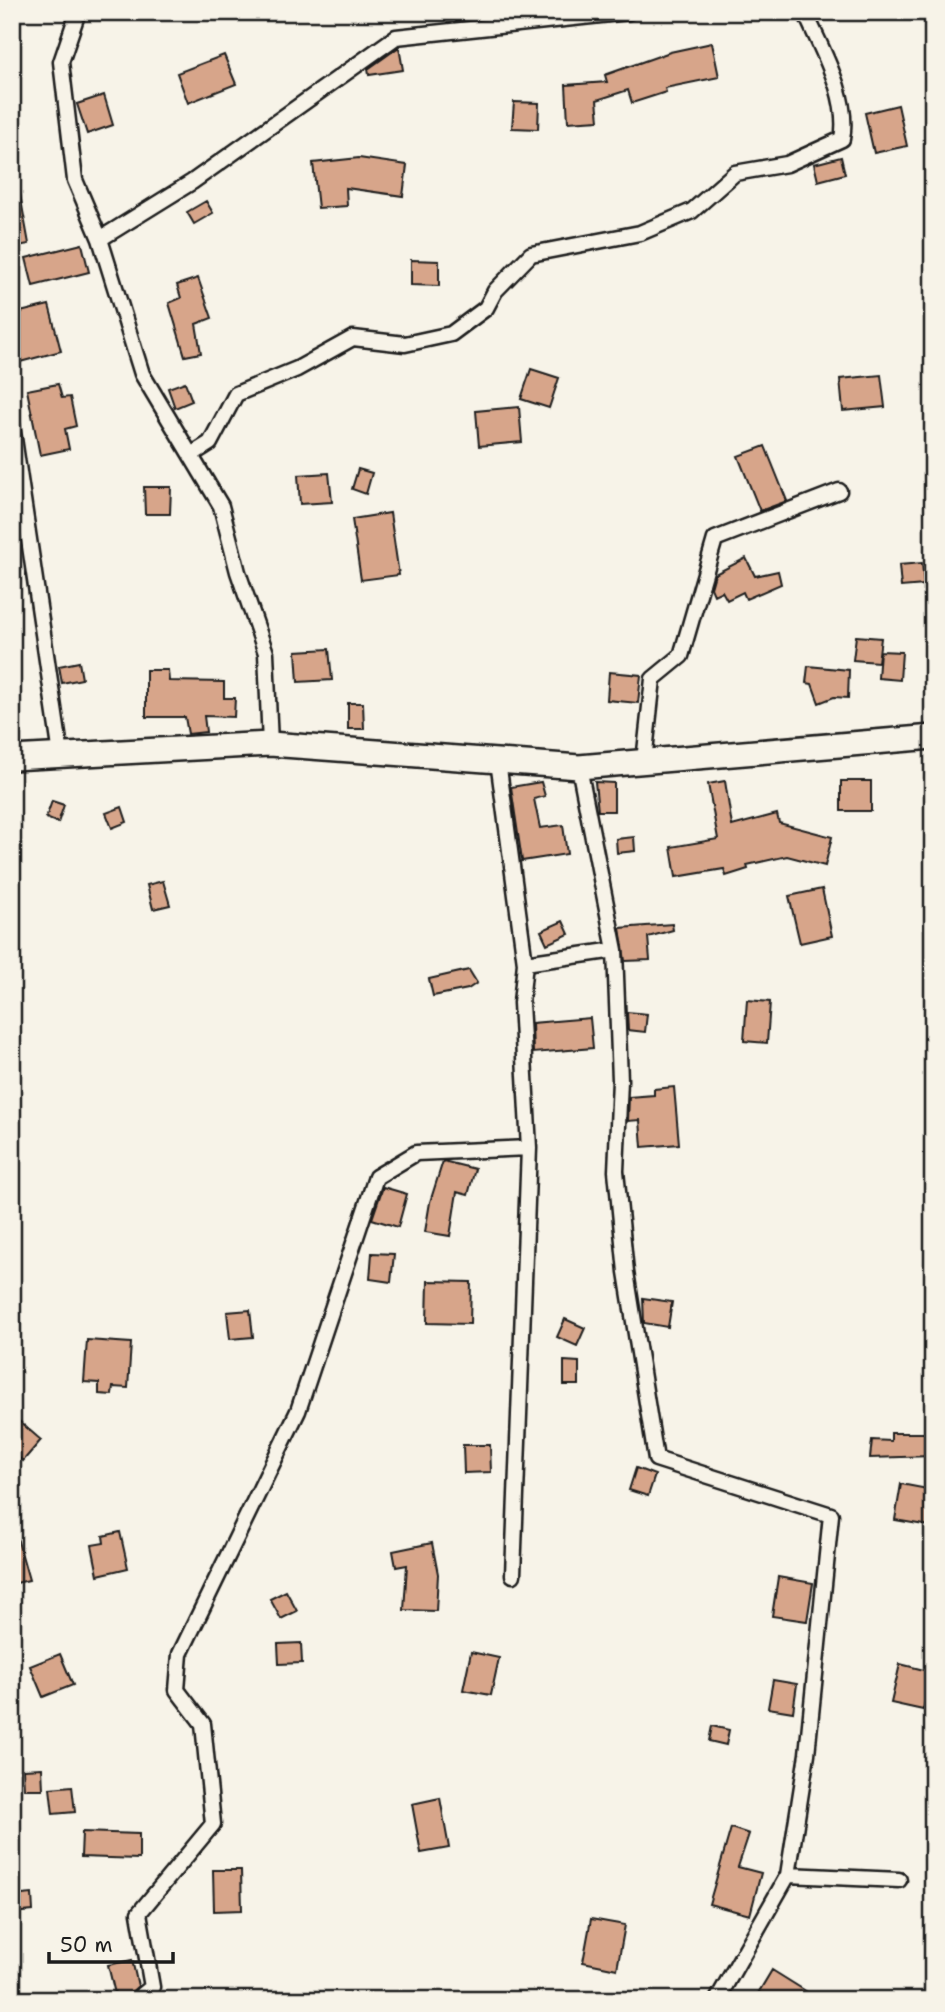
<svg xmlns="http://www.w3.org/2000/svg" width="945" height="2012" viewBox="0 0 945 2012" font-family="'Shantell Sans',sans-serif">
<rect width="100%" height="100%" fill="#f7f3e8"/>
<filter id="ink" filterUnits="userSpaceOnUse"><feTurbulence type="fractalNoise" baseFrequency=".0143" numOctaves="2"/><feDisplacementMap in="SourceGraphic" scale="14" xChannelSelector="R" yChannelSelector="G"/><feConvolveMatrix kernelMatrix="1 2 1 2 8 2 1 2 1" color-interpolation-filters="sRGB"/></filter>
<g filter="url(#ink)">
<path fill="#d7a58a" stroke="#1c1c1c" stroke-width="2" d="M 712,43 L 719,77 L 665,88 L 666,92 L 632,103 L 628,90 L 597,100 L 599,120 L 568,122 L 566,85 L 607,82 L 605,75 L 670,52 Z
M 399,47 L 403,70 L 369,75 L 368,69 Z
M 224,55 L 236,84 L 188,103 L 177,73 Z
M 104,95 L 113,125 L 87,134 L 77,104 Z
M 514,102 L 539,103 L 538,129 L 512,128 Z
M 898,105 L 907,146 L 874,153 L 865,113 Z
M 841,157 L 845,174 L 818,181 L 814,164 Z
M 359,158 L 407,165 L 403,196 L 346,188 L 347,206 L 318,208 L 313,163 Z
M 19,189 L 29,244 L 12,247 L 12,190 Z
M 206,201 L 213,213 L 194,224 L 187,212 Z
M 82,244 L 89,272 L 33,286 L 26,258 Z
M 411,260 L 439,261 L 439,286 L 411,285 Z
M 198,278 L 212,318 L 196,324 L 201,353 L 185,356 L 169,303 L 181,298 L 177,285 Z
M 49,305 L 61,351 L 20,362 L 12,334 L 12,314 Z
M 531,369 L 559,378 L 549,408 L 521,399 Z
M 881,375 L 885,407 L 843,411 L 840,379 Z
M 185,382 L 192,401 L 175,408 L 168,388 Z
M 58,384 L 62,398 L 70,397 L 76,426 L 65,429 L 69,449 L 40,455 L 27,390 Z
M 519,407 L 522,442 L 479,446 L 476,411 Z
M 765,446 L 787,501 L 760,511 L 738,456 Z
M 358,469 L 372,473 L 366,494 L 352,489 Z
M 329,473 L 332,502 L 300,504 L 298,475 Z
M 144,487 L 171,487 L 170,514 L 145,514 Z
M 390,513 L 399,575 L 361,580 L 352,519 Z
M 746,558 L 755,576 L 778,571 L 781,584 L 746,599 L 743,592 L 727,600 L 722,591 L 714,595 L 711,588 L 715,574 Z
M 922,563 L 924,585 L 901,587 L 899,565 Z
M 856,636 L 881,638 L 878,662 L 853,660 Z
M 329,649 L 332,680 L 298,682 L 296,651 Z
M 880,651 L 902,652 L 900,680 L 878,678 Z
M 79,662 L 82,679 L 62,683 L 59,666 Z
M 808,666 L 849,670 L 848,698 L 834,697 L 819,703 L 812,684 L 806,683 Z
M 146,670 L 168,670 L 169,681 L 224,682 L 224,698 L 235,698 L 234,717 L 204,716 L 206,732 L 188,734 L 185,717 L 146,717 Z
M 609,672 L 641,675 L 638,703 L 607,700 Z
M 348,703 L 363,703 L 364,729 L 348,729 Z
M 725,781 L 732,826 L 777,814 L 779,823 L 832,837 L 825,866 L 787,856 L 747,865 L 748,869 L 726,876 L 724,869 L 676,877 L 671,847 L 718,839 L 708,784 Z
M 841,781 L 871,781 L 871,811 L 841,811 Z
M 541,782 L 545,796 L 534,799 L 540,828 L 563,825 L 567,854 L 522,861 L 511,787 Z
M 595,782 L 614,783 L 614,811 L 598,811 Z
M 52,801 L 64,805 L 58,823 L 46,818 Z
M 122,807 L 127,822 L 112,828 L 106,813 Z
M 634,837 L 635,851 L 617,853 L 616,839 Z
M 163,881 L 170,905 L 153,909 L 147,885 Z
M 822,889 L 832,936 L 800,943 L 789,896 Z
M 563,921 L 569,934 L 547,944 L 541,931 Z
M 672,924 L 673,930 L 648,937 L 650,960 L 625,961 L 620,928 Z
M 469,970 L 477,983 L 468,989 L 433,996 L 429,979 Z
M 747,1000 L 770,1002 L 767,1043 L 744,1041 Z
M 627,1012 L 647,1014 L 645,1032 L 628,1030 Z
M 590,1018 L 593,1048 L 533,1053 L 532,1023 Z
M 674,1087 L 679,1144 L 642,1147 L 640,1120 L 628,1121 L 629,1097 L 654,1095 L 654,1089 Z
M 443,1161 L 475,1169 L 468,1195 L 457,1192 L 450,1236 L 425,1232 L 430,1202 Z
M 383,1187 L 407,1194 L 398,1227 L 372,1219 Z
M 372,1253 L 394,1254 L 391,1282 L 370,1279 Z
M 428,1281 L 471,1282 L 470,1324 L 427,1323 Z
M 643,1298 L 672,1302 L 668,1327 L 644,1323 Z
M 250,1310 L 253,1337 L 230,1339 L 227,1312 Z
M 565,1319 L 585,1328 L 577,1346 L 557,1337 Z
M 87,1340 L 131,1343 L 128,1388 L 113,1387 L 112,1395 L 99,1394 L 99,1383 L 84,1382 Z
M 564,1361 L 579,1362 L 579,1385 L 564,1385 Z
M 12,1415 L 41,1440 L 23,1461 L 12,1452 Z
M 891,1433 L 931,1433 L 932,1456 L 870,1458 L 872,1440 L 891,1441 Z
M 463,1445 L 490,1445 L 491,1472 L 464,1473 Z
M 636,1468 L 655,1475 L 648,1496 L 629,1490 Z
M 901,1484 L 933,1490 L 930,1526 L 895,1520 Z
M 120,1532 L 128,1568 L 98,1575 L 92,1545 L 104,1543 L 103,1536 Z
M 12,1534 L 16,1534 L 29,1580 L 12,1584 Z
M 432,1543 L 438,1574 L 436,1611 L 404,1610 L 407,1565 L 396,1567 L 393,1551 Z
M 778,1577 L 813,1583 L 807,1621 L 772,1616 Z
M 286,1591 L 297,1611 L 281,1619 L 270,1599 Z
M 301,1643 L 302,1663 L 279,1664 L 278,1644 Z
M 471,1652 L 499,1658 L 491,1695 L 463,1690 Z
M 60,1654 L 73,1685 L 43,1697 L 30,1666 Z
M 900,1664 L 932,1672 L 923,1710 L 891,1703 Z
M 773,1680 L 797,1684 L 793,1712 L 768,1708 Z
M 712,1726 L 729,1730 L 726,1745 L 709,1741 Z
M 42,1768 L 43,1789 L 24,1789 L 23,1769 Z
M 72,1786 L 75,1812 L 53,1814 L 50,1788 Z
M 440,1798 L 449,1848 L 421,1853 L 412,1804 Z
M 731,1828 L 749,1834 L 738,1867 L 761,1873 L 750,1915 L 709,1904 Z
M 82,1832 L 139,1834 L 139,1859 L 81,1857 Z
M 213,1870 L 241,1870 L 242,1910 L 214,1911 Z
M 32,1894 L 33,1911 L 12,1913 L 12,1896 Z
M 591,1919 L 625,1925 L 617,1969 L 583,1962 Z
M 132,1960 L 138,1986 L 127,1996 L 116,1998 L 108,1965 Z
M 772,1970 L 820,2000 L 754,2000 Z"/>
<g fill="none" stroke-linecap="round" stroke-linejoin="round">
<g stroke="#1c1c1c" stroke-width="19">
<path id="minor" d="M 78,12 L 61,62 L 75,180 L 100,239 L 142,374 L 221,506 L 238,572 L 266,653 L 270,744
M 100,239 L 192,182 L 396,37 L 629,12
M 12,425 L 61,755
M 191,455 L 210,443 L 236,394 L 297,369 L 353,338 L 405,344 L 451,334 L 486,308 L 495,291 L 531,254 L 640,233 L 692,211 L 735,173 L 787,164 L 842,139 C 850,97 821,49 805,12
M 498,761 L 525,963
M 644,761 L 653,679 L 681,656 L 715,539 L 839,491
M 579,767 L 615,950 L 620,1080 L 616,1171 L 626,1272 L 656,1459 L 831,1515 L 807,1754 L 788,1875 L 717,2000
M 513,1575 L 529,1148
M 788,1875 L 899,1880
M 136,2000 L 152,1987 L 139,1913 L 213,1824 L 203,1724 L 177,1690 L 180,1654 L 298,1411 L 376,1177 L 416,1153 L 529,1148 L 521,1003 L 525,963 L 615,950"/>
</g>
<g stroke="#1c1c1c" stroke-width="28">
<path id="primary" d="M 12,758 L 270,744 L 579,767 L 933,737"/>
</g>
<use href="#minor" stroke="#f7f3e8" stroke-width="14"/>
<use href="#primary" stroke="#f7f3e8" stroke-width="23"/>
</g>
</g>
<rect width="945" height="2012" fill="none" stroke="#f7f3e8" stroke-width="42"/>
<rect x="21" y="21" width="903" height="1970" fill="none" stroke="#1c1c1c" stroke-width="2.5" filter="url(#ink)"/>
<path d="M49 1952v10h124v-10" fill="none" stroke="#1c1c1c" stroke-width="3.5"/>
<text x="60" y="1952" font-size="21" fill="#1c1c1c" stroke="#f7f3e8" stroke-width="5" paint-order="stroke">50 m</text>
</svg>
